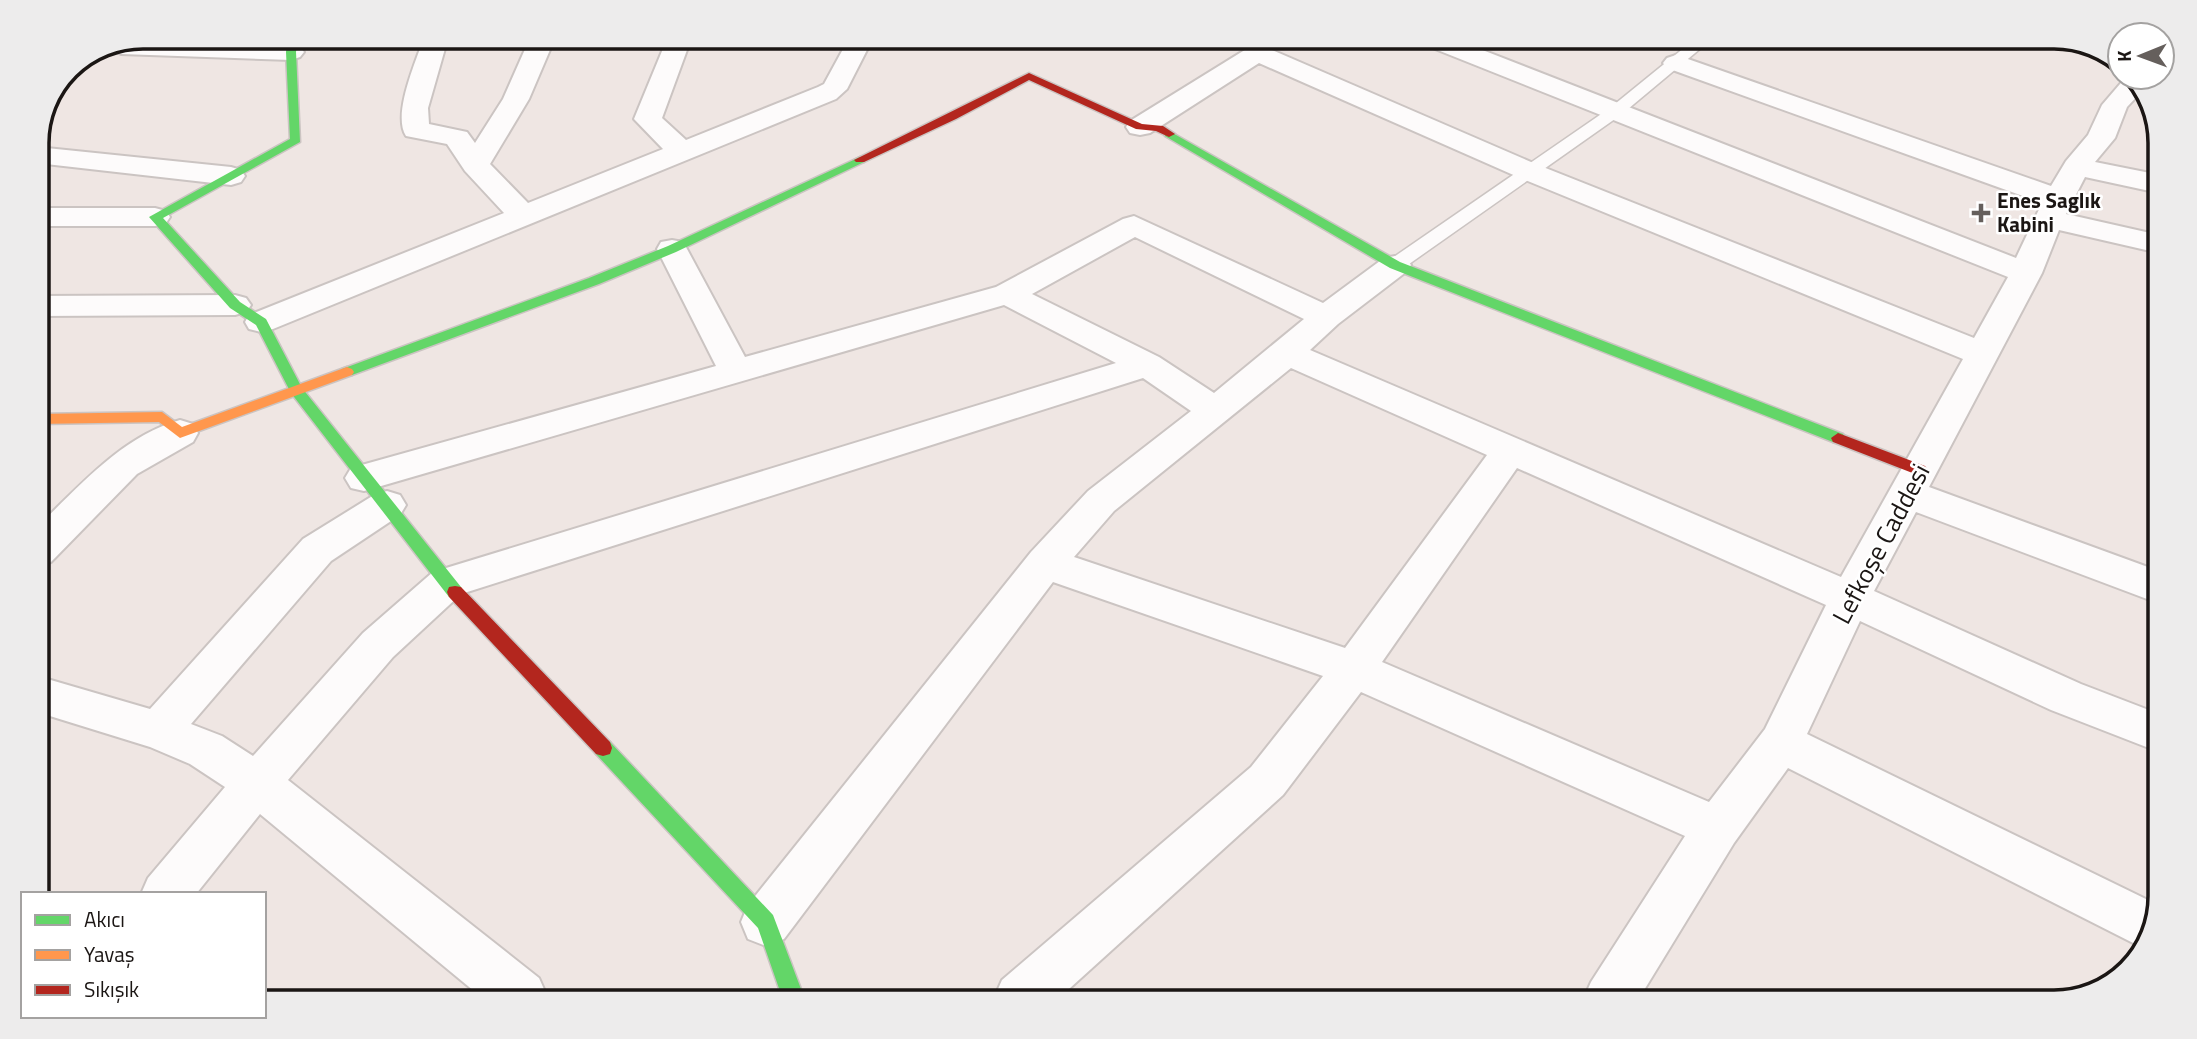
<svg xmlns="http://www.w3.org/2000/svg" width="2197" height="1039" viewBox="0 0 2197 1039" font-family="'Titillium Web',sans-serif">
<rect width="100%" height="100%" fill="#efe6e3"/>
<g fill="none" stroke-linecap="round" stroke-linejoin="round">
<g stroke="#cbc4c2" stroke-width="3">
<path id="lane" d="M 1690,43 L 1707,43 L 1622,114 L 1402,269 L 1388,269 L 1386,265 L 1388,261 L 1610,108 Z"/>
</g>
<g stroke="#cbc4c2" stroke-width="4">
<path id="street" d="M 424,38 L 448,38 L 428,108 L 429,124 L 467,132 L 475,143 L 503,99 L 530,38 L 555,38 L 529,99 L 490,164 L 528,203 L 663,149 L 634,119 L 667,39 L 691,39 L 662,118 L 686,140 L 818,87 L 824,84 L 848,40 L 872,40 L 847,89 L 836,99 L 273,329 L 261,332 L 249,329 L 245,322 L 249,315 L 504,213 L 465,171 L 447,144 L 406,136 C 392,115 416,61 424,38 Z
M 138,39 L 291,44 L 300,47 L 304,52 L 300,57 L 291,60 L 121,54 L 111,50 Z
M 1253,41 L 1278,42 L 1272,50 L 1538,165 L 1974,338 L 2008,277 L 1430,47 L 1427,42 L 1462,42 L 2016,258 L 2042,203 L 1667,68 L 1663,63 L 1667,58 L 1676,55 L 1685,58 L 2051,186 L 2066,161 L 2088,135 L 2102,105 L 2126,77 C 2135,77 2141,80 2144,89 L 2127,107 L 2115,138 L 2095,162 L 2160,175 L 2159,193 L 2085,177 L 2066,214 L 2159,235 L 2159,253 L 2059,230 L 2042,273 L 1929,487 L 2156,570 L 2155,602 L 1916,512 L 1874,591 L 2081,684 L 2154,712 L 2154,750 L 2051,710 L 1860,621 L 1807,734 L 2152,902 L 2152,937 L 2143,948 L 1788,768 L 1734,843 L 1638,1000 L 1583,1000 L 1591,982 L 1685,836 L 1361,692 L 1283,795 L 1059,998 L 994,998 L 1002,980 L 1251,767 L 1323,676 L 1053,582 L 784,939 L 766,946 L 748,939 L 741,922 L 748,905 L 1031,552 L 1088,491 L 1191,411 L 1143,378 L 461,594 L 393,657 L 288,780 L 539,978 L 547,996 L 480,996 L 260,814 L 196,894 L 141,894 L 148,878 L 225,787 L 190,764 L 150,747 L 37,712 L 37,676 L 150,709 L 303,539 L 374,495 L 387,491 L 400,495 L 406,505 L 400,515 L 331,561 L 191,724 L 222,736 L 253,756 L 363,633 L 433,572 L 1116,363 L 1004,305 L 364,491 L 351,488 L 345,478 L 351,468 L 716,366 L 657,249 L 661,242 L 672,240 L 683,242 L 687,249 L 745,357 L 996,287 L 1123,219 L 1134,216 L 1323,303 L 1384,258 L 1395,256 L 1406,258 L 1411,265 L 1406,272 L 1338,324 L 1310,350 L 1841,577 L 1963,359 L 1518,177 L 1259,63 L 1150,133 L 1140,135 L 1130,133 L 1126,127 L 1130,121 L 1248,48 ZM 1135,237 L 1304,319 L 1214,393 L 1159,357 L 1032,294 ZM 1291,368 L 1487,455 L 1345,648 L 1074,557 L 1114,511 ZM 1517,468 L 1826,605 L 1765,729 L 1709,802 L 1382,662 Z
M 37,147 L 231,167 L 241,170 L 245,176 L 241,182 L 231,185 L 37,163 Z
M 37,208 L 155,208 L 166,211 L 170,217 L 166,223 L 155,226 L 37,226 Z
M 235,295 L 246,298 L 251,305 L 246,312 L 235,315 L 37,316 L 37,296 Z
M 180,420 L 193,424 L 198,433 L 193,442 L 137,474 L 51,562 L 37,566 L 37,527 C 80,486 121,437 180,420 Z"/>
</g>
<g stroke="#cbc4c2" stroke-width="3">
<path id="fast" d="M 288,37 L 298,37 L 296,52 L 300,142 L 163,218 L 240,302 L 266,319 L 302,388 L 461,587 L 463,592 L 461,597 L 449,597 L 291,393 L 256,325 L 230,308 L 149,217 L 290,139 L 286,52 Z
M 1169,131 L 1400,262 L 1843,434 L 1845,438 L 1843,442 L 1833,442 L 1390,268 L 1165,136 L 1165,132 Z
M 860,157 L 866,160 L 864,162 L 676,252 L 599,284 L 352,375 L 342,375 L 340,372 L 342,369 L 589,278 L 668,246 Z
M 603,740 L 610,742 L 773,915 L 804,997 L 782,997 L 758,928 L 596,754 L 594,748 L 596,742 Z"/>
</g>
<g stroke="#cbc4c2" stroke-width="3">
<path id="slow" d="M 347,367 L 352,369 L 354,372 L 352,375 L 180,438 L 159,422 L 37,424 L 37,414 L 162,412 L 182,427 Z"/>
</g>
<g stroke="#cbc4c2" stroke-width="3">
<path id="jam" d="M 1029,73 L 1142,124 L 1163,126 L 1175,134 L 1169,137 L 1156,131 L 1136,129 L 1029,80 L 956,119 L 864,162 L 856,162 L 854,160 Z
M 1838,433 L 1925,466 L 1928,470 L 1920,475 L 1915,474 L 1833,442 L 1831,438 Z
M 455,586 L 461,587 L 610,742 L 612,748 L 610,754 L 603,756 L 596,754 L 449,597 L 447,592 L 449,587 Z"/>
</g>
<use href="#lane" fill="#fdfbfb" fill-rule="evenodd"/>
<use href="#street" fill="#fdfbfb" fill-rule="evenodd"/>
<use href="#fast" fill="#63d668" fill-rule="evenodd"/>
<use href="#slow" fill="#ff974d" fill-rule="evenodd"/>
<use href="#jam" fill="#b3261e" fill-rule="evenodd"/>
</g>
<path fill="#655f5c" stroke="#fff" stroke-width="2.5" d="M1977.5 202.5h7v7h7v7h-7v7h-7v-7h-7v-7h7z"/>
<g text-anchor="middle" stroke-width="5" stroke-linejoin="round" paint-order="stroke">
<g font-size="21" font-weight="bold" fill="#1b1614" stroke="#fff" text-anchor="start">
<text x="1997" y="208">Enes Saglık<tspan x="1997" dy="24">Kabini</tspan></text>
</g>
<g font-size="26" fill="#1b1614" stroke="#fff">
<text transform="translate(1881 544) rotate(-62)" y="9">Lefkoşe Caddesi</text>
</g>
</g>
<path d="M0 0H2197V1039H0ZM143 49H2054A94 94 0 0 1 2148 143V896A94 94 0 0 1 2054 990H143A94 94 0 0 1 49 896V143A94 94 0 0 1 143 49Z" fill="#edecec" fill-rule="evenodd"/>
<path fill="none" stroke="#1b1614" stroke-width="3.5" d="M143 49H2054A94 94 0 0 1 2148 143V896A94 94 0 0 1 2054 990H143A94 94 0 0 1 49 896V143A94 94 0 0 1 143 49Z"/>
<rect x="21" y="892" width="245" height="126" fill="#ffffff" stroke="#a4a2a1" stroke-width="2"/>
<rect x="35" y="915" width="35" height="10" fill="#63d668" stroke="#a4a2a1" stroke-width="2"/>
<text x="84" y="927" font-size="21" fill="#1b1614">Akıcı</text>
<rect x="35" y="950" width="35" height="10" fill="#ff974d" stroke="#a4a2a1" stroke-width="2"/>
<text x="84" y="962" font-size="21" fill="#1b1614">Yavaş</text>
<rect x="35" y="985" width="35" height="10" fill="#b3261e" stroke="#a4a2a1" stroke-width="2"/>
<text x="84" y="997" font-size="21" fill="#1b1614">Sıkışık</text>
<g transform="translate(2141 56) rotate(269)"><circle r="33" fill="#ffffff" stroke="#a4a2a1" stroke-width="2"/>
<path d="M0-5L12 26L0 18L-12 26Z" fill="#655f5c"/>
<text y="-10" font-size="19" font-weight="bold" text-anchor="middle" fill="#1b1614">K</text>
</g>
</svg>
